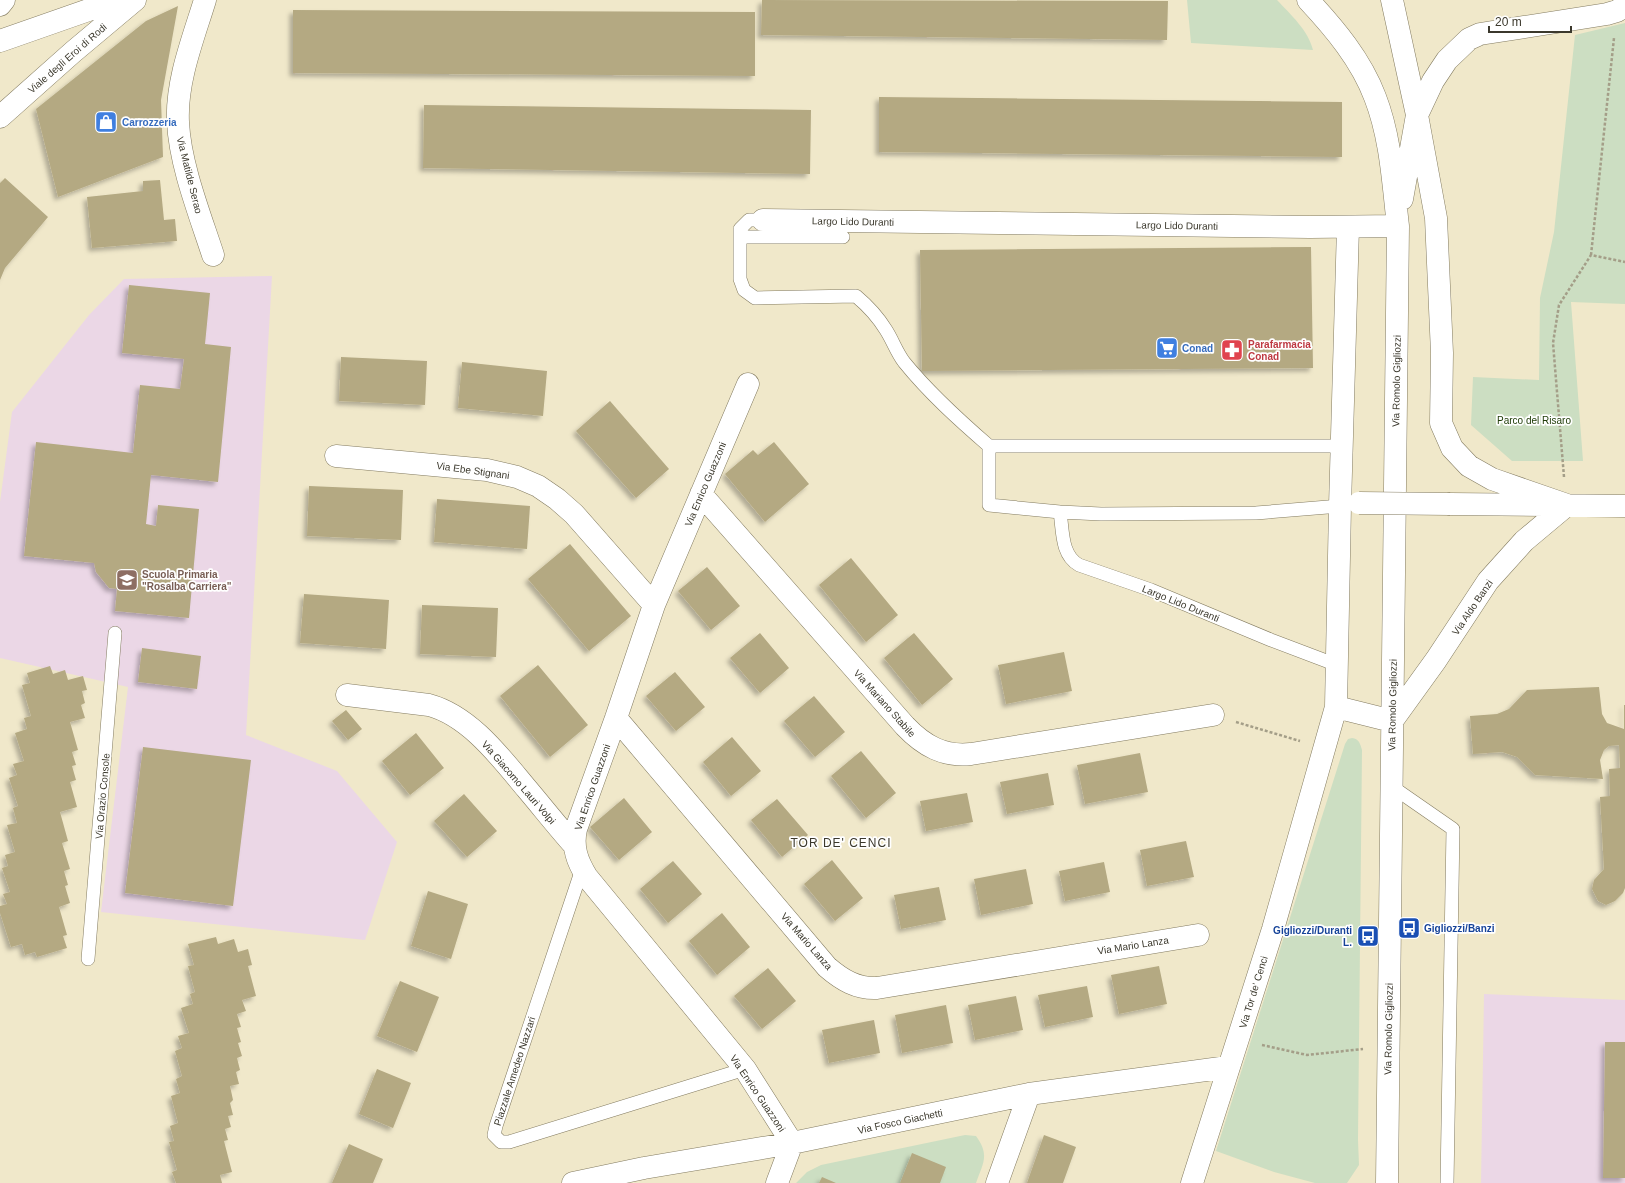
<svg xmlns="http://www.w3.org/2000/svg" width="1625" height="1183" viewBox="0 0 1625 1183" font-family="Helvetica,sans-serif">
<defs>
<filter id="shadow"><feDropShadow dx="-3.5" dy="3.5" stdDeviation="2" flood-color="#0004"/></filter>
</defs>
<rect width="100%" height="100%" fill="#f0e8ca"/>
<path fill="#ebd7e6" d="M 272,276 L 246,735 L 337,771 L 397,842 L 365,940 L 101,912 L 128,687 L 0,658 L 0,502 L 12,412 L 89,315 L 124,279 Z
M 1484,994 L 1625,1000 L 1625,1183 L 1481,1183 Z"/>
<path fill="#ccdec2" d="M 1187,0 L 1277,0 C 1291,15 1308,30 1313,50 L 1191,43 Z
M 1625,23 L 1625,304 L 1571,302 L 1583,461 L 1512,461 L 1471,425 L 1473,377 L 1539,380 L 1540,298 L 1554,232 L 1575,35 Z
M 1352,738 C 1359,739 1360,743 1362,750 L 1358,1140 L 1359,1165 L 1347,1183 L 1315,1183 L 1274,1172 L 1216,1151 L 1345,744 L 1348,739 Z
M 965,1135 L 976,1136 C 990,1155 983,1163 976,1183 L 796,1183 L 807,1172 L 821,1165 Z"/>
<path fill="#b4a982" filter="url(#shadow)" d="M 762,0 L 1168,1 L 1167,40 L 761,35 Z
M 178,6 L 161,100 L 163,157 L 58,197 L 36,109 L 146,21 Z
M 293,10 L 755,12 L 755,76 L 293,73 Z
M 879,97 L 1342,102 L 1342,157 L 879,152 Z
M 424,105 L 811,110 L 810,174 L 423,168 Z
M 5,178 L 48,217 L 5,268 L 0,280 L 0,183 Z
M 160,180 L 164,220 L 175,219 L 177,241 L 92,248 L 87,197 L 143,191 L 143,181 Z
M 1311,247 L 1313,368 L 922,371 L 920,250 Z
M 129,285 L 210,293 L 205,344 L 231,347 L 218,482 L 151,475 L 146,524 L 156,526 L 158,505 L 199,509 L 189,618 L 115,611 L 117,589 L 109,588 L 96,572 L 94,563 L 24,556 L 36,442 L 133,453 L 140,385 L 180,389 L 184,359 L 122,353 Z
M 341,357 L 427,361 L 425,405 L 339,401 Z
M 462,362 L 547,371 L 543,416 L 458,408 Z
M 610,401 L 669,469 L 636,498 L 576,431 Z
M 774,442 L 809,484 L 765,522 L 725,474 L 753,450 L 758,455 Z
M 309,486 L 403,490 L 401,540 L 307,536 Z
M 437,499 L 530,506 L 527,549 L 434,542 Z
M 570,544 L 631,616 L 589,651 L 528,579 Z
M 851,558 L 898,615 L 866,642 L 819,585 Z
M 707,567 L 740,606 L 711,630 L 678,591 Z
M 304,594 L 389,600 L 386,649 L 300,643 Z
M 422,605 L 498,608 L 496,657 L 420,654 Z
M 760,633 L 789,668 L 760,693 L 730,658 Z
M 914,633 L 953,679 L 922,705 L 884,658 Z
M 142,648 L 201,656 L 197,689 L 138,682 Z
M 1064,652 L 1072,691 L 1006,704 L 998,665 Z
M 538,665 L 588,725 L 550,757 L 500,696 Z
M 50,666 L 53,674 L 65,670 L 68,680 L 83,676 L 87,690 L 82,691 L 85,703 L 81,705 L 85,718 L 70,722 L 78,750 L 72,752 L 76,765 L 72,766 L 76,780 L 70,782 L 77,807 L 60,812 L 68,841 L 62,843 L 70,869 L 64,871 L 68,885 L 65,886 L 70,903 L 59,907 L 67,935 L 63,936 L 67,948 L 37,957 L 35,952 L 25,955 L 22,944 L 11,947 L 0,913 L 0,906 L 7,904 L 3,894 L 10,892 L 2,868 L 8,866 L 5,855 L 15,852 L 7,825 L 17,823 L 13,808 L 18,806 L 9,778 L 17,775 L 13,764 L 24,761 L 15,733 L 27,729 L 24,718 L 31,716 L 22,685 L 30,683 L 27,673 Z
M 675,672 L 705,707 L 676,731 L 646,696 Z
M 1599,687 L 1602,714 L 1607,723 L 1624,729 L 1624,705 L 1625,705 L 1625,888 L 1623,893 L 1615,901 L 1606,905 L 1598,901 L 1592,889 L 1594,880 L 1604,869 L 1600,797 L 1610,796 L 1609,769 L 1620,768 L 1619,745 L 1609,746 L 1604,750 L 1600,760 L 1603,779 L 1535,775 L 1517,757 L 1502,752 L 1473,754 L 1470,716 L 1497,714 L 1509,709 L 1527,690 Z
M 814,696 L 845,732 L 815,757 L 784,721 Z
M 346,710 L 362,729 L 348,740 L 332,721 Z
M 416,733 L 444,768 L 410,795 L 382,761 Z
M 732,737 L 761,771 L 731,796 L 703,762 Z
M 143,747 L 251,760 L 233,906 L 125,893 Z
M 861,751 L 896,793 L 866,818 L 831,776 Z
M 1140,753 L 1148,792 L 1085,804 L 1077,765 Z
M 1048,773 L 1054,805 L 1007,814 L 1000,782 Z
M 967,793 L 973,822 L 926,831 L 920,801 Z
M 464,794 L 497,831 L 467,857 L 434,821 Z
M 624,798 L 652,832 L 619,860 L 590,827 Z
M 777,799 L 808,835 L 782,857 L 751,820 Z
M 1186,841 L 1194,877 L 1147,886 L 1140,850 Z
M 832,860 L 863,898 L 835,921 L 804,884 Z
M 673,861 L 702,894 L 668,923 L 640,889 Z
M 1104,862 L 1110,892 L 1065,901 L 1059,871 Z
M 1026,869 L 1033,904 L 981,915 L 974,879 Z
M 939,887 L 946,920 L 901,929 L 894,895 Z
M 428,891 L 468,904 L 451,959 L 411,946 Z
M 722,913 L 750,947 L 717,975 L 689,941 Z
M 216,937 L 218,944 L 234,939 L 238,952 L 248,949 L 252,965 L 248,966 L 256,996 L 242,1000 L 246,1011 L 237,1014 L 241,1027 L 237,1028 L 241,1042 L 238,1043 L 242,1056 L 237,1058 L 240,1070 L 236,1072 L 239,1084 L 230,1086 L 233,1100 L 230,1103 L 233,1115 L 228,1116 L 231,1127 L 225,1129 L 228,1140 L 224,1141 L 232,1172 L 220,1175 L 222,1183 L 176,1183 L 172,1172 L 177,1170 L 169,1142 L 174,1141 L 170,1126 L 178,1123 L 171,1096 L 180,1093 L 176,1079 L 182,1076 L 175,1051 L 182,1048 L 178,1036 L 189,1033 L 181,1008 L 193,1004 L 190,994 L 195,992 L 188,966 L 194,965 L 188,944 Z
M 1159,966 L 1167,1004 L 1119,1014 L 1111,975 Z
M 768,968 L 796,1001 L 762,1029 L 734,996 Z
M 400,981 L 439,997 L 417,1052 L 377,1036 Z
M 1087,986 L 1093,1017 L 1045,1027 L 1038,995 Z
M 1016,996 L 1023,1030 L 975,1040 L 968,1005 Z
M 946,1005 L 953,1043 L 902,1053 L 895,1015 Z
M 874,1020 L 880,1053 L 829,1063 L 822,1030 Z
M 1605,1042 L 1625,1042 L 1625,1178 L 1603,1178 Z
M 377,1069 L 411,1083 L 393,1128 L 359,1114 Z
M 1044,1135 L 1076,1147 L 1063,1183 L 1027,1183 Z
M 349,1144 L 383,1159 L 373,1183 L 332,1183 Z
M 912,1153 L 946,1167 L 940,1183 L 900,1183 Z
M 822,1177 L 836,1183 L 819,1183 Z"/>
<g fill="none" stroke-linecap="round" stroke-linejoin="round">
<g stroke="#837b60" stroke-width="14">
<path id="lane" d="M 763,220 L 749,220 L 740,229 L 740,279 L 744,290 L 755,298 L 856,296 C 868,306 878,317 886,330 C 893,341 896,351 904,362 C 929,393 959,420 989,446 L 1342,446
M 740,237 L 843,237
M 989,446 L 989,505 L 1060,512 L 1101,514 L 1256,513 L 1340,506
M 1060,512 C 1063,531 1061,555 1079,565 L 1151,590 L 1271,640 L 1337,665
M 1391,786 L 1453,829 L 1447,1183
M 582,869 L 496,1126 L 494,1135 L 501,1142 L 509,1142 L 745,1069
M 88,959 L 115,633"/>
</g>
<g stroke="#837b60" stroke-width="23">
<path id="street" d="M 205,0 C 193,39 176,81 178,122 C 180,165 200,215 213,255
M 1308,0 C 1335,29 1361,60 1375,97 C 1391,138 1393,183 1398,226 L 1387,1183
M 1392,0 L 1417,115 L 1436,218 L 1442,353 L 1441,423 L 1452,448 L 1469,466 L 1492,479 L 1567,505
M 0,41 L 117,0
M 0,117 L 73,52 L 135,0
M 1402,199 L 1417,115 L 1433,81 L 1447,60 L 1469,39 L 1480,34 L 1607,14 L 1617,11 L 1625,6
M 763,220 L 1310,227 L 1398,226
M 1348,227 L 1340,506 L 1336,707 L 1392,721
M 748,384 L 654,605 L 616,718 L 576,829 C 572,847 577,861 587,877 L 745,1069 L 792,1143 L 777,1183
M 336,456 L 487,470 L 517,477 L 538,486 L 557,499 L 574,514 L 654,605
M 701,494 L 905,726 C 924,746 944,757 971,754 L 1213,715
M 1450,504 L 1625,506
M 347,695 L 429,705 C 470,716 501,758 527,789 C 543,808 558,827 574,845
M 616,718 L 827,967 C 842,980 857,989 877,988 L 1198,935
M 1392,721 L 1436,660 L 1488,581 L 1524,541 L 1567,505
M 573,1183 L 644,1168 L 792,1143 L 1029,1094 L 1228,1067
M 997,1183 L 1029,1094
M 1192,1183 L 1273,929 L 1336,707"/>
</g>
<g stroke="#837b60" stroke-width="23">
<path id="secondary" d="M 0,5 L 4,0"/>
</g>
<path stroke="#a49e88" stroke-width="2.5" stroke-dasharray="3 2" stroke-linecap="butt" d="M 1591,255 L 1614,38
M 1564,477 L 1553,343 L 1559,305 L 1591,255 L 1625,262
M 1236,722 L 1300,741
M 1262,1045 L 1307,1055 L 1363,1049"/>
<use href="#lane" stroke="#fff" stroke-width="13"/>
<use href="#street" stroke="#fff" stroke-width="22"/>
<use href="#secondary" stroke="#fff" stroke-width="22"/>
<g stroke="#837b60" stroke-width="23" stroke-linecap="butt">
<path id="street-bridge" d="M 1359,503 L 1450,504"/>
</g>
<use href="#street-bridge" stroke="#fff" stroke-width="22"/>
</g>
<defs>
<g id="shop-square" transform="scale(1.15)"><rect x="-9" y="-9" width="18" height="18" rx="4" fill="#3f7fe0" stroke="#fff"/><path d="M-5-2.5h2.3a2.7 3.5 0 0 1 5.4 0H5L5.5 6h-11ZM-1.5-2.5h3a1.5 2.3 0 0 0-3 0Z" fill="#fff"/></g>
<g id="supermarket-square" transform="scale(1.15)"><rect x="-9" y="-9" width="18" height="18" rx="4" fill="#3f7fe0" stroke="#fff"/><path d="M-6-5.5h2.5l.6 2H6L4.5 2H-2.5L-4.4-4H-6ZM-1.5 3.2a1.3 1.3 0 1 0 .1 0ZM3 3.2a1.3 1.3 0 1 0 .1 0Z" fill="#fff"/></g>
<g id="pharmacy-square" transform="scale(1.15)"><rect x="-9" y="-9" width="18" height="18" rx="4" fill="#e0444e" stroke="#fff"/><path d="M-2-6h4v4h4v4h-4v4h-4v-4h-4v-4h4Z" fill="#fff"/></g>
<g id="school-square" transform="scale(1.15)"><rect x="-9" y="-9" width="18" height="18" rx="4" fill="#8d6e63" stroke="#fff"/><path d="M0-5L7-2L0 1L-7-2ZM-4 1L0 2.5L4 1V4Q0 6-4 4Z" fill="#fff"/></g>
<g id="bus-square" transform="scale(1.15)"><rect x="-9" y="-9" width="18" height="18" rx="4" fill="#1a4fb4" stroke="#fff"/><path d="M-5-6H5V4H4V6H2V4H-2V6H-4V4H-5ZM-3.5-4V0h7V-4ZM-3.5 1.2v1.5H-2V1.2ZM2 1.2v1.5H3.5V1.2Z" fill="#fff"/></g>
</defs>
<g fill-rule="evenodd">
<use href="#shop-square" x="106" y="122"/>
<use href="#supermarket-square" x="1167" y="348"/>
<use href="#pharmacy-square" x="1232" y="350"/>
<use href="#school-square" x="127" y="580"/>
<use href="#bus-square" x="1409" y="928"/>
<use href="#bus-square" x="1368" y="936"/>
</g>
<g text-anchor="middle" stroke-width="3.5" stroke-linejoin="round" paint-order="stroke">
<g font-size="10" fill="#3b382c" stroke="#fff">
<text transform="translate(67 58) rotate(-41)" y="4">Viale degli Eroi di Rodi</text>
<text transform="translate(190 175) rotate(76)" y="4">Via Matilde Serao</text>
<text transform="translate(853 221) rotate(1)" y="4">Largo Lido Duranti</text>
<text transform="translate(1177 225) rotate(1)" y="4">Largo Lido Duranti</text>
<text transform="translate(1396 381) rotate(-89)" y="4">Via Romolo Gigliozzi</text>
<text transform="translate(473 470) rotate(8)" y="4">Via Ebe Stignani</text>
<text transform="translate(705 484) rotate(-67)" y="4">Via Enrico Guazzoni</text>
<text transform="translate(1181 603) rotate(22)" y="4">Largo Lido Duranti</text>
<text transform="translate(1472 607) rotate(-56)" y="4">Via Aldo Banzi</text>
<text transform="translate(885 703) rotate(48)" y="4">Via Mariano Stabile</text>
<text transform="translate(1392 705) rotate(-89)" y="4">Via Romolo Gigliozzi</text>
<text transform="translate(519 782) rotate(49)" y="4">Via Giacomo Lauri Volpi</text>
<text transform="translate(592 787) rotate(-71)" y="4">Via Enrico Guazzoni</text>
<text transform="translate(102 796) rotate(-85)" y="4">Via Orazio Console</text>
<text transform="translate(807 941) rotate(49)" y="4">Via Mario Lanza</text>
<text transform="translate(1133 945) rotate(-9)" y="4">Via Mario Lanza</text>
<text transform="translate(1253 992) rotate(-73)" y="4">Via Tor de' Cenci</text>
<text transform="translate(1388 1029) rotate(-89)" y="4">Via Romolo Gigliozzi</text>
<text transform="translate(514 1071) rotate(-72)" y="4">Piazzale Amedeo Nazzari</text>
<text transform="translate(758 1093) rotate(56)" y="4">Via Enrico Guazzoni</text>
<text transform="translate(900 1121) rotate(-12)" y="4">Via Fosco Giachetti</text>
</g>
<g font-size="10" font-weight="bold" fill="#366cbe" stroke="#fff" text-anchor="start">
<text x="122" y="126">Carrozzeria</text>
<text x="1182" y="352">Conad</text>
</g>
<g font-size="10" font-weight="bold" fill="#be3a42" stroke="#fff" text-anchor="start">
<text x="1248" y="348">Parafarmacia<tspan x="1248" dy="12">Conad</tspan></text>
</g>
<g font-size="10" fill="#203d08" stroke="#fff">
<text x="1534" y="424">Parco del Risaro</text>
</g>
<g font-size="10" font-weight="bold" fill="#785e54" stroke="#fff" text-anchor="start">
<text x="142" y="578">Scuola Primaria<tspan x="142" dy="12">"Rosalba Carriera"</tspan></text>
</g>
<g font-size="10" font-weight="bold" fill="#164399" stroke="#fff" text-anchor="start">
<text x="1424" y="932">Gigliozzi/Banzi</text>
<text x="1352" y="934" text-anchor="end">Gigliozzi/Duranti<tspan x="1352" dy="12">L.</tspan></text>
</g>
<g font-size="12" letter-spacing="1" fill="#3b382c" stroke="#fff">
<text x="841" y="847">TOR DE' CENCI</text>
</g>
</g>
<path d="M1489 26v6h82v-6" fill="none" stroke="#3b382c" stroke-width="2"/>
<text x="1495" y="26" font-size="12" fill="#3b382c" stroke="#ffffff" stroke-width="3" paint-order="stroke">20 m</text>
</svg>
